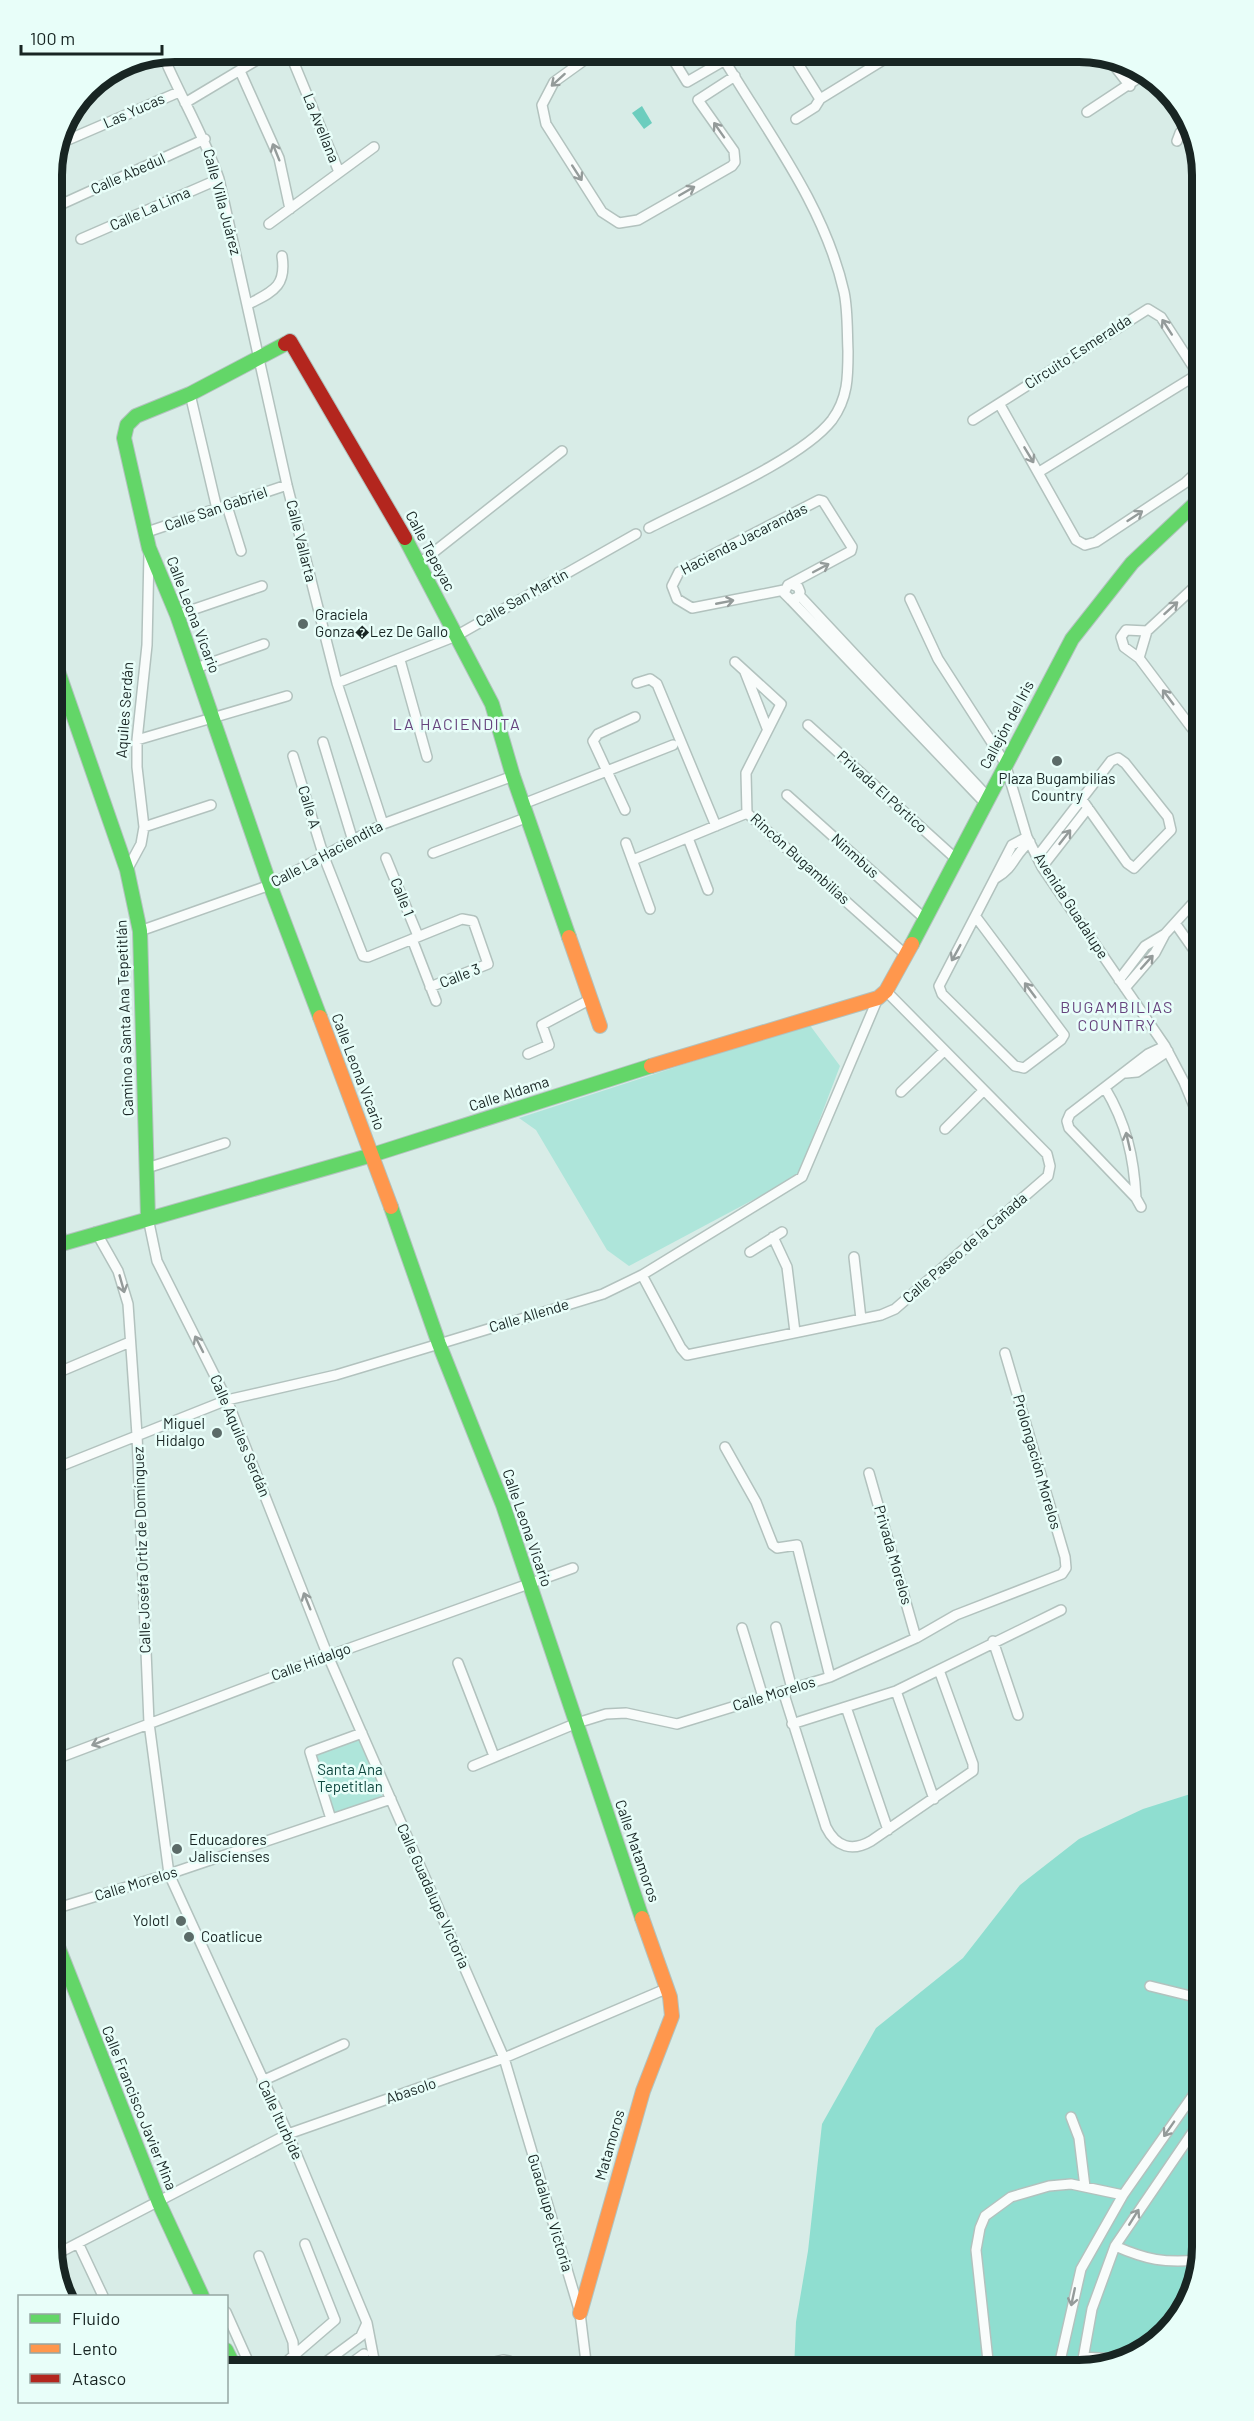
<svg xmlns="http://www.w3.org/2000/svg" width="1254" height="2421" viewBox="0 0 1254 2421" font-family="Barlow,sans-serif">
<rect width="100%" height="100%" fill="#d8ece7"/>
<path fill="#aee5da" d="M 809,1024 L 840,1066 L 798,1176 L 629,1266 L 607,1250 L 536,1130 L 519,1118 Z
M 359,1736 L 384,1795 L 335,1814 L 313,1753 Z"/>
<path fill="#8fded0" d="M 1203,1391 L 1203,1488 L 1201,1460 Z
M 1203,1790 L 1203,2247 L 1182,2315 L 1126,2361 L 1079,2370 L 794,2370 L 796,2322 L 808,2251 L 822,2124 L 876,2028 L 963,1958 L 1020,1885 L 1079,1839 L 1143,1809 Z"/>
<path fill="#6ccdbe" d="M 642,106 L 652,123 L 644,129 L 632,113 Z"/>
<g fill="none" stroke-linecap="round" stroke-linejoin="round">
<g stroke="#b2c2be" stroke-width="12">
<path id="street" d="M 289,51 L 339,172
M 597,51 L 554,82 L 542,105 L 546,124 L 602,212 L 619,223 L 638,220 L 732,166 L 735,162 L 734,151 L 698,100 L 735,76
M 668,51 L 687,82 L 725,60
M 790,51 L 820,99
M 162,53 C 180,96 204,135 219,179 L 287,485 L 337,683 L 383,824
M 1109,59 L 1130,86
M 240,71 L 279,158 L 290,209
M 185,103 L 272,51
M 1087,112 L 1146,73
M 796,119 L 815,107 L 820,99 L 898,51
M 1177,141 L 1180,133 L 1191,124
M 56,145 L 179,92
M 51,209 L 205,139
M 269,224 L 374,147
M 81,239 L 219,179
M 1198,239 L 1203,247
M 247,305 C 271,292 287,288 282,256
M 190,394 L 217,509
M 1000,405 L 1076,540 L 1085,545 L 1096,542 L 1185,483 L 1203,466
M 973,420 L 1148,309 L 1161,317 L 1203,382
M 1039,472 L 1198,374
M 227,506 L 241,551
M 649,528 C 697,503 801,460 832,420 C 848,398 848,377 848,351 C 847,332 848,311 844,292 C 824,203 764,128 719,51
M 144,533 L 287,485
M 420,563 L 562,451
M 784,590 L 692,608 L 677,599 L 672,586 L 679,572 L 819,500 L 823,501 L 852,547 L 851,551 L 788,585 L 784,593 L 791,600 L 798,597 L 800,592 L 798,587 L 791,584
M 799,595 L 988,797
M 910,599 L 938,659 L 1005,763 L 1027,837 L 1042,867 L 1165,1046 L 1184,1082 L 1203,1128
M 791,600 L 984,802
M 177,615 L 262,586
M 1139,658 L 1124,647 L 1121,637 L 1126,630 L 1147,631
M 400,660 L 427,757
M 735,662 L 781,704 L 746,773 L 747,813
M 196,668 L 264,644
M 745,672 L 767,728
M 337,683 L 456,636 L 636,534
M 637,683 L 650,679 L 657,684 L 716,826
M 808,725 L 955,858
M 137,740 L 287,696
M 323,742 L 353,841
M 1203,743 L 1139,658 L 1147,631 L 1203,579
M 293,756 L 324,857 L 363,956 L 368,957 L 462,919 L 473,921 L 488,964 L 430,987
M 787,795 L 924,918
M 523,804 L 673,745
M 625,810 L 593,741 L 598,734 L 635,717
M 747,813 L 906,955
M 144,827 L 211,805
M 688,838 L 708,890
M 626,843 L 650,909
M 433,853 L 528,817
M 1037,857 L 1111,761 L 1118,758 L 1125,763 L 1168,817 L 1171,830 L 1134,868 L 1127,863 L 1083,801
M 386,858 L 418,936
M 633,860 L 747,813
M 1042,867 L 1088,808
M 127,870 L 141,844 L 144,827 L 137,767 L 137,740 L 147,645 L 149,553
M 996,878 C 1016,866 1013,855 1030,842
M 976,917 L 1064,1035 L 1061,1040 L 1024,1068 L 1015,1066 L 942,994 L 939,986 L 1012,845 L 1027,837
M 1175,923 L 1203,963
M 140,931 L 270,885 L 383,824 L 513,776
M 412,939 L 436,1001
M 1119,980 L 1145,946 L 1165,934
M 1125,988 L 1155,953 L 1165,934 L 1203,892
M 528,1054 L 549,1045 L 542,1025 L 591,999
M 1126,1073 L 1137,1072 L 1168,1051
M 1105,1088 C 1126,1123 1134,1157 1136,1198
M 901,1092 L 944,1051
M 945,1129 L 983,1091
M 147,1168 L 225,1143
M 1141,1207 L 1136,1198 L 1069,1128 L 1067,1121 L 1070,1114 L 1148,1054 L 1165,1046
M 51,1213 L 64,1243
M 148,1218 L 157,1261 L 227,1400 L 328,1656 L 504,2058 L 580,2313 L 587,2370
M 96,1232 L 118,1271 L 128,1304 L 137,1435 L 149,1723 L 169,1874 L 288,2134 L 367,2323 L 376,2370
M 773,1237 L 787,1267 L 795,1332
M 750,1252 L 782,1232
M 854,1257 L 861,1319
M 642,1275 L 681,1348 L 687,1355 L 881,1315 L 895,1309 L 1048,1176 L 1050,1166 L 1047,1154 L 886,991
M 52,1375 L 130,1342
M 725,1447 L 756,1502 L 773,1545 L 777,1548 L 797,1545 L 830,1677
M 51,1470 L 227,1400 L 336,1375 L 439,1344 L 603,1294 L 642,1275 L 802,1177 L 878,998
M 869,1473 L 916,1638
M 776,1627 L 792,1689
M 742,1628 L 763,1697
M 993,1641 L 1018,1715
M 458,1663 L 494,1756
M 783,1691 L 826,1827 C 836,1847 852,1852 871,1841 L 973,1771 L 973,1764 L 939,1670
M 896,1691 L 934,1799
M 846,1707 L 888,1830
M 792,1724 L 896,1691 L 1061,1610
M 51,1761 L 328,1656 L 573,1568
M 473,1766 L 577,1723 L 606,1714 L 626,1713 L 677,1724 L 830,1677 L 916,1638 L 956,1615 L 1062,1574 L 1066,1568 L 1065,1557 L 1005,1353
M 331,1819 L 310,1752 L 362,1733
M 51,1910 L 169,1874 L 391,1799
M 1150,1986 L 1203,1999
M 262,2081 L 344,2044
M 1071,2117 L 1079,2138 L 1085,2187
M 78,2243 L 103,2296
M 1115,2246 C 1147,2260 1164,2263 1199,2260
M 53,2256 L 288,2134 L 504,2058 L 668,1988
M 259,2256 L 293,2342 L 294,2358 L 300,2370
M 226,2312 L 252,2370
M 1084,2357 L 1128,2360
M 277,2370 L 335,2320 L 305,2244
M 315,2370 L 361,2336 L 367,2323
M 342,2370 L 364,2354
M 460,2370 L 503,2360 L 509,2361 L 516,2370
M 989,2370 L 976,2250 L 980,2228 L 985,2216 L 1011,2197 L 1049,2186 L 1071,2184 L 1123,2195
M 1058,2370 L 1081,2269 L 1123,2195 L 1203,2081
M 1081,2370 L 1092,2309 L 1115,2246 L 1203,2117"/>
</g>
<g stroke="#b2c2be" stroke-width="16">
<path id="fast" d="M 285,344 L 190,394 L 136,416 L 127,425 L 124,438 L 149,548 L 177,615 L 270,885 L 320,1017
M 405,538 L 492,704 L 513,776 L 569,937
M 51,651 L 127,870 L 140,931 L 148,1218
M 912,944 L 1072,639 L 1132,563 L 1203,496
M 391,1207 L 439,1344 L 503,1505 L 642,1918
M 51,1247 L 372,1155 L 651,1066
M 51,1929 L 159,2203 L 202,2296
M 226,2350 L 236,2370"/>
</g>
<g stroke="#b2c2be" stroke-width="16">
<path id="slow" d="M 569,937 L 600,1026
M 320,1017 L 391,1207
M 651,1066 L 878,998 L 886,991 L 912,944
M 580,2313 L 643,2091 L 672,2016 L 670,1997 L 642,1918"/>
</g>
<g stroke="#b2c2be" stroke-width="16">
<path id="jam" d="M 285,344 L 290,341 L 405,538"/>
</g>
<use href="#street" stroke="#f9fcfb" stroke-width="9"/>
<use href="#fast" stroke="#63d668" stroke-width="14"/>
<use href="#slow" stroke="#ff974d" stroke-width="14"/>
<use href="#jam" stroke="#b3261e" stroke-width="14"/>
</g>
<defs><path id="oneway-shaft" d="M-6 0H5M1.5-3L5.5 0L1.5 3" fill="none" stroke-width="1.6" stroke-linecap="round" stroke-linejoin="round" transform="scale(1.5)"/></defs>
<g stroke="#949b9a">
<use href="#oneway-shaft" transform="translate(558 80) rotate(138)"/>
<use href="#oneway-shaft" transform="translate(719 130) rotate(-125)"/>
<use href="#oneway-shaft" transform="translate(276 152) rotate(-112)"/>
<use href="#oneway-shaft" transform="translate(577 173) rotate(57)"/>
<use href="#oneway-shaft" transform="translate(687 191) rotate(-30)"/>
<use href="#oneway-shaft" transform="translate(1167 327) rotate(-123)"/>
<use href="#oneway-shaft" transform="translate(1029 455) rotate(59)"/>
<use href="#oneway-shaft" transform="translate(1135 516) rotate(-33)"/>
<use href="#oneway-shaft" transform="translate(821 568) rotate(-28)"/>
<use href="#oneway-shaft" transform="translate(725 602) rotate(-11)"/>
<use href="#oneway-shaft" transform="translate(1171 608) rotate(-42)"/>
<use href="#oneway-shaft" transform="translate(1168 697) rotate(-127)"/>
<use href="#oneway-shaft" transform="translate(1065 837) rotate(-52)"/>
<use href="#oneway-shaft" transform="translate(956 953) rotate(119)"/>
<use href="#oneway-shaft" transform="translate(1147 962) rotate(-48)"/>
<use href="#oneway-shaft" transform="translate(1030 990) rotate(-127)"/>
<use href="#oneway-shaft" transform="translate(1128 1141) rotate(-103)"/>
<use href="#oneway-shaft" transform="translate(122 1284) rotate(74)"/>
<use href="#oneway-shaft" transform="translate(199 1344) rotate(-117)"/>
<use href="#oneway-shaft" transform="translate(307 1601) rotate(-112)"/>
<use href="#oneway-shaft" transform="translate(100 1742) rotate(158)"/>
<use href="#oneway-shaft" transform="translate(1169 2129) rotate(125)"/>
<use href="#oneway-shaft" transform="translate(1134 2217) rotate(-58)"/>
<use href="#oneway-shaft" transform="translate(1073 2297) rotate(102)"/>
</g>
<g fill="#5b6b68" stroke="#e8fef9" stroke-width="2">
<circle cx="303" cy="624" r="6"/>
<circle cx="1057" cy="761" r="6"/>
<circle cx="217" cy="1433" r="6"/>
<circle cx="177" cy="1849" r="6"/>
<circle cx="181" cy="1921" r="6"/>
<circle cx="189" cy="1937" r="6"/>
</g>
<g text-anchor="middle" stroke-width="5" stroke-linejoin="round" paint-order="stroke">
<g font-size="15" fill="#182523" stroke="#e8fef9">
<text transform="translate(134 111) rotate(-24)" y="5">Las Yucas</text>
<text transform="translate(321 128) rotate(68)" y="5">La Avellana</text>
<text transform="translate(128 174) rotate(-24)" y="5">Calle Abedul</text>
<text transform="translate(222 202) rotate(75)" y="5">Calle Villa Juárez</text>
<text transform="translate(150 209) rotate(-24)" y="5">Calle La Lima</text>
<text transform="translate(1078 352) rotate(-33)" y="5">Circuito Esmeralda</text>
<text transform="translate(216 509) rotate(-19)" y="5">Calle San Gabriel</text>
<text transform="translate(744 539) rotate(-27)" y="5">Hacienda Jacarandas</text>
<text transform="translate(301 541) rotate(76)" y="5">Calle Vallarta</text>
<text transform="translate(430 551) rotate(62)" y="5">Calle Tepeyac</text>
<text transform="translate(522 598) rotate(-29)" y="5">Calle San Martín</text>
<text transform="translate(193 615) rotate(69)" y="5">Calle Leona Vicario</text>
<text transform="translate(125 710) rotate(-86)" y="5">Aquiles Serdán</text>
<text transform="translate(1007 725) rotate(-62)" y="5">Callejón del Iris</text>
<text transform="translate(882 792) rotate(42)" y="5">Privada El Pórtico</text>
<text transform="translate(309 807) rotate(73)" y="5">Calle A</text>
<text transform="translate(327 854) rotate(-28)" y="5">Calle La Haciendita</text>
<text transform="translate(855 856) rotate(42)" y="5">Ninmbus</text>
<text transform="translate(800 859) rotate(42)" y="5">Rincón Bugambilias</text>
<text transform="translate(402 897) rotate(68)" y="5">Calle 1</text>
<text transform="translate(1071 906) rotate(57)" y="5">Avenida Guadalupe</text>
<text transform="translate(460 976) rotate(-21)" y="5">Calle 3</text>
<text transform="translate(125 1018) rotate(-92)" y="5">Camino a Santa Ana Tepetitlán</text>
<text transform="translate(358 1072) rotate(69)" y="5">Calle Leona Vicario</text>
<text transform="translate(509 1094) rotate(-18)" y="5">Calle Aldama</text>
<text transform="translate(965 1248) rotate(-41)" y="5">Calle Paseo de la Cañada</text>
<text transform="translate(529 1316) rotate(-17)" y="5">Calle Allende</text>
<text transform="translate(240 1436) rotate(67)" y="5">Calle Aquiles Serdán</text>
<text transform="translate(1037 1462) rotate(74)" y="5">Prolongación Morelos</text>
<text transform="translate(527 1528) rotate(71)" y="5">Calle Leona Vicario</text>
<text transform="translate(142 1550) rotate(-92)" y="5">Calle Joséfa Ortiz de Domínguez</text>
<text transform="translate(893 1555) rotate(74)" y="5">Privada Morelos</text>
<text transform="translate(311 1662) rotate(-20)" y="5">Calle Hidalgo</text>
<text transform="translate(774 1694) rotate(-17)" y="5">Calle Morelos</text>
<text transform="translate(637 1851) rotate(71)" y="5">Calle Matamoros</text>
<text transform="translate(136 1884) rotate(-17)" y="5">Calle Morelos</text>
<text transform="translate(433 1896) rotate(66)" y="5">Calle Guadalupe Victoria</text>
<text transform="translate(411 2091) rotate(-19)" y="5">Abasolo</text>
<text transform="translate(139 2108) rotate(68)" y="5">Calle Francisco Javier Mina</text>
<text transform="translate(280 2120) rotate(65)" y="5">Calle Iturbide</text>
<text transform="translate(610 2145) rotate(-74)" y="5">Matamoros</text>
<text transform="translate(550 2213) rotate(73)" y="5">Guadalupe Victoria</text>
</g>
<g font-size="15" fill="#182523" stroke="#e8fef9" text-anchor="start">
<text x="315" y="620">Graciela<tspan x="315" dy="17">Gonza�Lez De Gallo</tspan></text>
<text x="1057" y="784" text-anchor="middle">Plaza Bugambilias<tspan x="1057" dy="17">Country</tspan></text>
<text x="205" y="1429" text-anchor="end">Miguel<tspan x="205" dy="17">Hidalgo</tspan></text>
<text x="189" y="1845">Educadores<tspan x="189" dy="17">Jaliscienses</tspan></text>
<text x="169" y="1926" text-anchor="end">Yolotl</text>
<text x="201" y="1942">Coatlicue</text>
</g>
<g font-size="15" fill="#114941" stroke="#e8fef9">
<text x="350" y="1775">Santa Ana<tspan x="350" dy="17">Tepetitlan</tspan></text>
</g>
<g font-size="16" letter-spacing="1.5" fill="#67447e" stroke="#e8fef9">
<text x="457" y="730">LA HACIENDITA</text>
<text x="1117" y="1013">BUGAMBILIAS<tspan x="1117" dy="18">COUNTRY</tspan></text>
</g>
</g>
<path d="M0 0H1254V2421H0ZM175 62H1079A113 113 0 0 1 1192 175V2247A113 113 0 0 1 1079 2360H175A113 113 0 0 1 62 2247V175A113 113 0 0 1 175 62Z" fill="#e8fef9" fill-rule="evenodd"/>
<path fill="none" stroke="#182523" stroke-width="8" d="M175 62H1079A113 113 0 0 1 1192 175V2247A113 113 0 0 1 1079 2360H175A113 113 0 0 1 62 2247V175A113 113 0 0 1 175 62Z"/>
<rect x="18" y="2295" width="210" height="108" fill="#e8fef9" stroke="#95a7a3" stroke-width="1.5"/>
<rect x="30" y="2314" width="30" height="9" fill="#63d668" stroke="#95a7a3" stroke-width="1.5"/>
<text x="72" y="2325" font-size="18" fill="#182523">Fluido</text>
<rect x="30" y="2344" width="30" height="9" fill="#ff974d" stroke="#95a7a3" stroke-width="1.5"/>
<text x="72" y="2355" font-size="18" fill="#182523">Lento</text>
<rect x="30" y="2374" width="30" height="9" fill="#b3261e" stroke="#95a7a3" stroke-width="1.5"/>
<text x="72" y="2385" font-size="18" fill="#182523">Atasco</text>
<path d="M21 45v9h141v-9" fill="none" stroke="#182523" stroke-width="3"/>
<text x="30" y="45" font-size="18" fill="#182523" stroke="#e8fef9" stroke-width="4.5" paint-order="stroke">100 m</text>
</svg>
